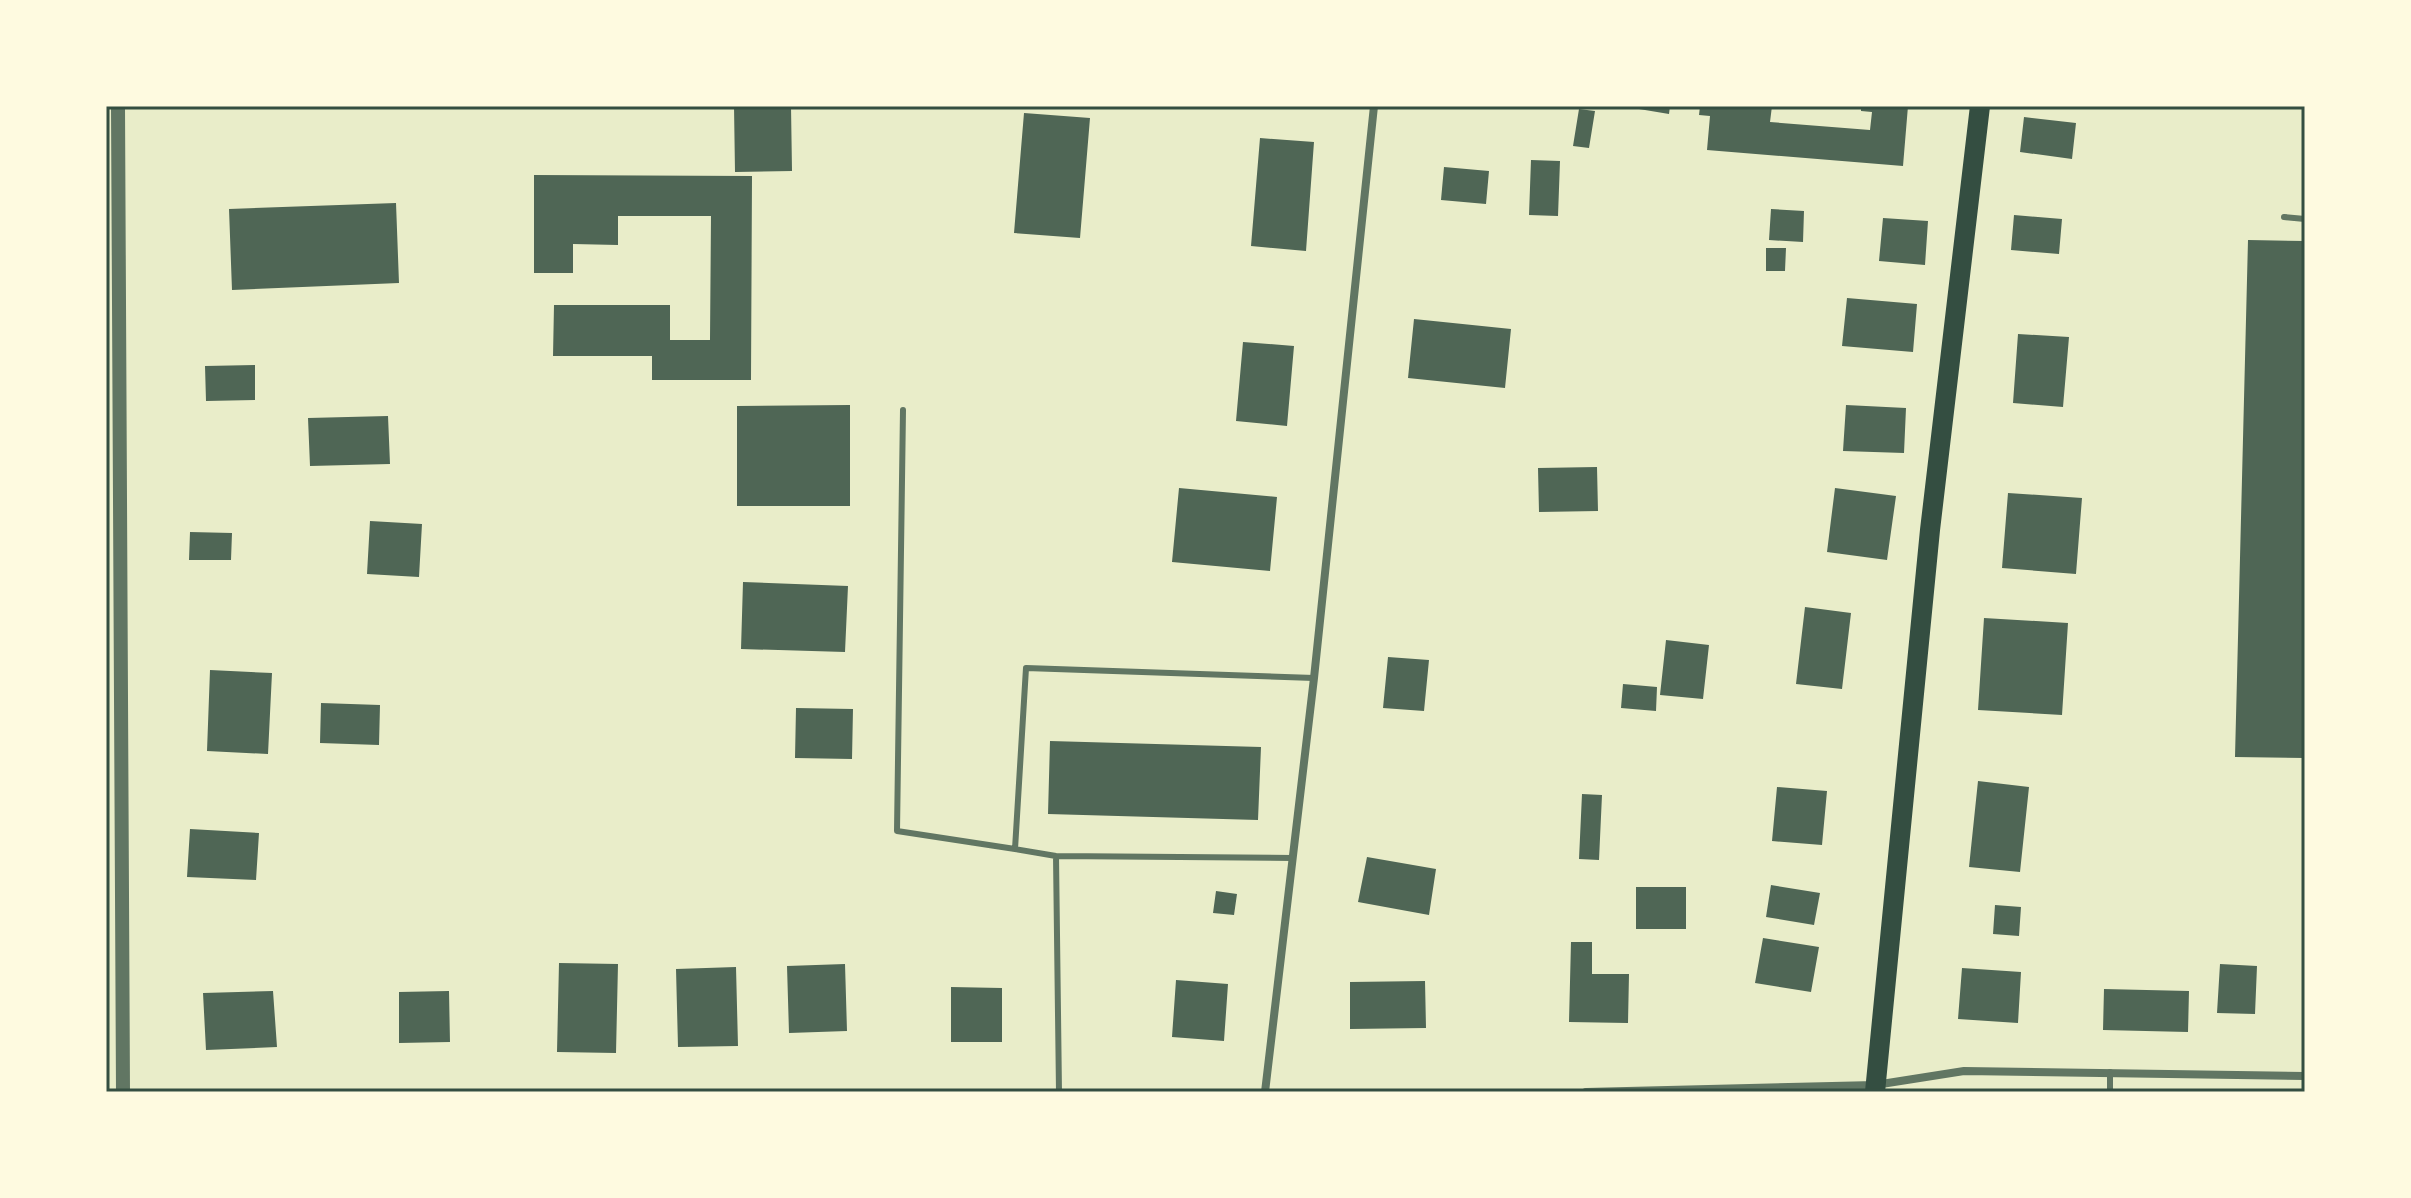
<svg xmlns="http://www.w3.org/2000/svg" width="2411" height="1198" viewBox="0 0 2411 1198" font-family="Rubik,sans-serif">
<rect width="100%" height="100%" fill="#e9edc9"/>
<path fill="#4f6655" d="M 734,106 L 791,106 L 792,171 L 735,172 Z
M 1621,106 L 1670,106 L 1669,114 Z
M 1700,106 L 1772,106 L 1770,122 L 1870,130 L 1872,112 L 1861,111 L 1861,106 L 1908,106 L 1903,166 L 1707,150 L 1710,116 L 1699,115 Z
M 1579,109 L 1595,111 L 1589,148 L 1573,146 Z
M 1024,113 L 1090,118 L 1080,238 L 1014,233 Z
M 2024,117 L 2076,123 L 2072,159 L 2020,152 Z
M 1260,138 L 1314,142 L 1306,251 L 1251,246 Z
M 1531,160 L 1560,161 L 1558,216 L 1529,215 Z
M 1444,167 L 1489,171 L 1486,204 L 1441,200 Z
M 534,175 L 752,176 L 751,380 L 652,380 L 652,356 L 553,356 L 554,305 L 670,305 L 670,340 L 710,340 L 711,216 L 618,216 L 618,245 L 573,244 L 573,273 L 534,273 Z
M 396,203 L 399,283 L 232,290 L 229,209 Z
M 1771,209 L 1804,211 L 1803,242 L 1769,240 Z
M 2014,215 L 2062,219 L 2059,254 L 2011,250 Z
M 1883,218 L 1928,221 L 1925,265 L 1879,261 Z
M 2248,240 L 2305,241 L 2305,758 L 2235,757 Z
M 1766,248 L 1786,248 L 1785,271 L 1766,271 Z
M 1847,298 L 1917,304 L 1913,352 L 1842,346 Z
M 1414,319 L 1511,329 L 1505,388 L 1408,378 Z
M 2018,334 L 2069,337 L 2063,407 L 2013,403 Z
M 1243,342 L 1294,346 L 1287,426 L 1236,421 Z
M 255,365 L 255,400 L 206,401 L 205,366 Z
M 850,405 L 850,506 L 737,506 L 737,406 Z
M 1846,405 L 1906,408 L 1904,453 L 1843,451 Z
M 388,416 L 390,464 L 310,466 L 308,418 Z
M 1597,467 L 1598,511 L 1539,512 L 1538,468 Z
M 1179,488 L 1277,497 L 1270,571 L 1172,562 Z
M 1835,488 L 1896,496 L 1887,560 L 1827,552 Z
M 2008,493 L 2082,498 L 2076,574 L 2002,568 Z
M 370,521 L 422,524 L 419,577 L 367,574 Z
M 190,532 L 232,533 L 231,560 L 189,560 Z
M 743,582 L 848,586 L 845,652 L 741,649 Z
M 1805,607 L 1851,613 L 1842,689 L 1796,684 Z
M 1984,618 L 2068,623 L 2062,715 L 1978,710 Z
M 1666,640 L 1709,645 L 1703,699 L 1660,695 Z
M 1388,657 L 1429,660 L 1424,711 L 1383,708 Z
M 210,670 L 272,673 L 268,754 L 207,751 Z
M 1623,684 L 1657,687 L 1656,711 L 1621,708 Z
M 321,703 L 380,705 L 379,745 L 320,743 Z
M 796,708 L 853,709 L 852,759 L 795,758 Z
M 1050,741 L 1261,747 L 1258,820 L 1048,814 Z
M 1978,781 L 2029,787 L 2020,872 L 1969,867 Z
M 1777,787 L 1827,791 L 1822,845 L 1772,841 Z
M 1582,794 L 1602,795 L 1599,860 L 1579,859 Z
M 190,829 L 259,833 L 256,880 L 187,877 Z
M 1367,857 L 1436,869 L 1429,915 L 1358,902 Z
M 1771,885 L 1820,893 L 1814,925 L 1766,917 Z
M 1636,887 L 1686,887 L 1686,929 L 1636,929 Z
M 1216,891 L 1237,894 L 1234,915 L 1213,913 Z
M 1995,905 L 2021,907 L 2019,936 L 1993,934 Z
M 1763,938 L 1819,947 L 1811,992 L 1755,983 Z
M 1571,942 L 1592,942 L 1592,974 L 1629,974 L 1628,1023 L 1569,1022 Z
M 559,963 L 618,964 L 616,1053 L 557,1052 Z
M 845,964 L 847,1031 L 789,1033 L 787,966 Z
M 2220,964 L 2257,966 L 2255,1014 L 2217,1013 Z
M 736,967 L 738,1046 L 678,1047 L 676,969 Z
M 1962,968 L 2021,972 L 2018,1023 L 1958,1019 Z
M 1176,980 L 1228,984 L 1224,1041 L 1172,1037 Z
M 1425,981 L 1426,1028 L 1350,1029 L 1350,982 Z
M 951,987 L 1002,988 L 1002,1042 L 951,1042 Z
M 2104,989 L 2189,991 L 2188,1032 L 2103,1030 Z
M 273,991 L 277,1047 L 206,1050 L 203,993 Z
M 449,991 L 450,1042 L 399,1043 L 399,992 Z"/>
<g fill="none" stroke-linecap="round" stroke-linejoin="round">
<path stroke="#617663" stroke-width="6" d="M 2284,217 L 2305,219
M 903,410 L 897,831 L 1015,849
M 1056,856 L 1059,1092
M 1293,858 L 1056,856 L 1015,849 L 1026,668 L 1314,678
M 2110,1072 L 2110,1092"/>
<path stroke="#617663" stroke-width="8" d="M 1265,1092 L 1314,678 L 1374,106
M 1586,1092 L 1875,1085 L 1964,1071 L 2305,1076"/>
<path stroke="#617663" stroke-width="14" d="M 118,106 L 123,1092"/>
<path stroke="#344e41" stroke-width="20" d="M 1875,1092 L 1930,530 L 1980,106"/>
</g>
<rect width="2411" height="1198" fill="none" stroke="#fefae0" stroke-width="216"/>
<rect x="108" y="108" width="2195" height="982" fill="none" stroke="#344e41" stroke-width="3"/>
</svg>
